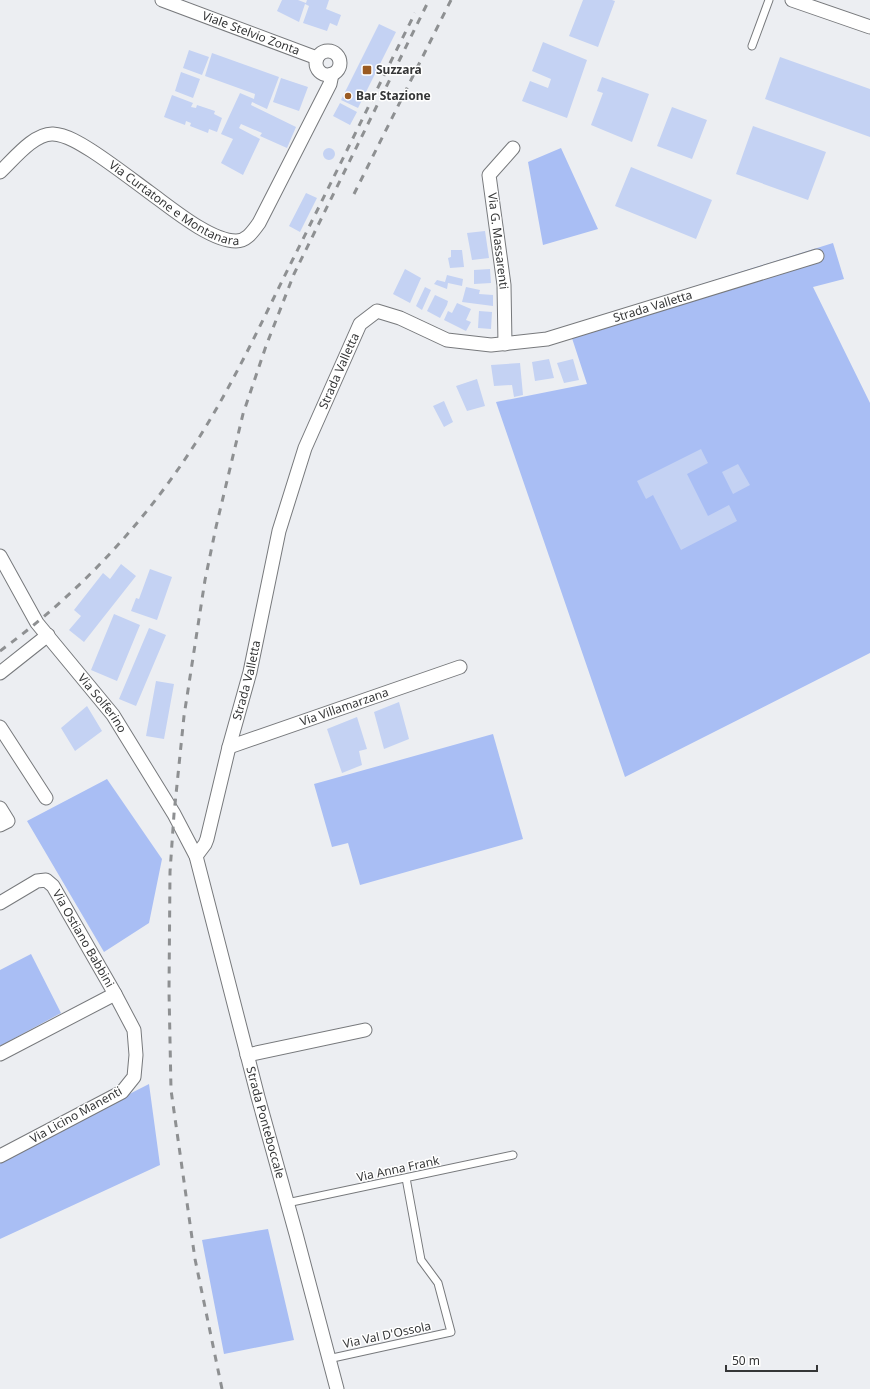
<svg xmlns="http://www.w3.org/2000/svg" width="870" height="1389" viewBox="0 0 870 1389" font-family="'Noto Sans',sans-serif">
<rect width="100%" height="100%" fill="#eceef2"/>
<path fill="#a9bef4" d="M 561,148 L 598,229 L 543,245 L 528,162 Z
M 833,243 L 844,279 L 813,287 L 870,403 L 870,653 L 625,777 L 496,402 L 587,384 L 568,326 Z
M 493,734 L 523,839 L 360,885 L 348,843 L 332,847 L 314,784 Z
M 107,779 L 162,859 L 149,923 L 104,952 L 27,821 Z
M 31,954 L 61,1013 L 0,1046 L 0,970 Z
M 149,1084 L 160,1165 L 0,1239 L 0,1160 Z
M 268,1229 L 294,1340 L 224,1354 L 202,1240 Z"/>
<path fill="#c4d2f3" d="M 282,0 L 298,0 L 306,3 L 307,0 L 329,0 L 326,9 L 341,15 L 337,26 L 330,23 L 327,31 L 303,23 L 309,6 L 305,4 L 299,22 L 277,11 Z
M 583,0 L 612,0 L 615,1 L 598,47 L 569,36 Z
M 379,24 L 396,32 L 358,108 L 341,100 Z
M 543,42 L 587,60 L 567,118 L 522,101 L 530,81 L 548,88 L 551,79 L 532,71 Z
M 189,50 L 209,57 L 202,75 L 183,68 Z
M 212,53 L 279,77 L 267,109 L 252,102 L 251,105 L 296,127 L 287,148 L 260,136 L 262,133 L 241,124 L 239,128 L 260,139 L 243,175 L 221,163 L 233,139 L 221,134 L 240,93 L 254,99 L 255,94 L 205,76 Z
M 780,57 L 870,89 L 870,137 L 765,99 Z
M 181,72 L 200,79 L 193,98 L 175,91 Z
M 602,77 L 649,94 L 632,142 L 591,125 L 603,93 L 597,91 Z
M 281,78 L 308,87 L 299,111 L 273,102 Z
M 172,95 L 193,103 L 191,107 L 196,108 L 197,105 L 215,111 L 214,114 L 222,118 L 217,132 L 209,129 L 208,133 L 190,126 L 191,123 L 186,121 L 185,125 L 164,117 Z
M 340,103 L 357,112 L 350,125 L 333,116 Z
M 672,107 L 707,120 L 692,159 L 657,146 Z
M 753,126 L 826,152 L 808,200 L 736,174 Z
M323 154a6 6 0 1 1 12 0a6 6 0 1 1-12 0Z
M 631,167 L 712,200 L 696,239 L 615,206 Z
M 306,193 L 317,198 L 300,232 L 289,226 Z
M 485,231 L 489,258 L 472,260 L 467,233 Z
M 451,250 L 462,250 L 464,267 L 450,268 L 448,258 L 451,257 Z
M 405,269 L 421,278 L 410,303 L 393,294 Z
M 490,269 L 491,283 L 474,284 L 474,270 Z
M 447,275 L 463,279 L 462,286 L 448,283 L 447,289 L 434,284 L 437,280 L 445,282 Z
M 425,287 L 431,290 L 422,310 L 416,306 Z
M 466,287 L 480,290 L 479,294 L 493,295 L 493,306 L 462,302 Z
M 435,295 L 448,301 L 447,305 L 440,318 L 427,311 Z
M 457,303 L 471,309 L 466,320 L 471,322 L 466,331 L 444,320 L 448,311 L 452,313 Z
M 479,311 L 492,312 L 491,329 L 478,328 Z
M 549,359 L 554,378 L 535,381 L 532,362 Z
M 573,359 L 579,380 L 564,383 L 557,363 Z
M 520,363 L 523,395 L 514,397 L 512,385 L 494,386 L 491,365 Z
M 477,379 L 485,406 L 467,411 L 456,386 Z
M 444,401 L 453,422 L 444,427 L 433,406 Z
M 701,449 L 708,463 L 687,474 L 708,516 L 729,505 L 737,521 L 681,550 L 653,495 L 646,499 L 637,481 Z
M 738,464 L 750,485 L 733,494 L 722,472 Z
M 121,564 L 136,576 L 84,642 L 69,630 L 81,616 L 74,610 L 103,573 L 110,579 Z
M 150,569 L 172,577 L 157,620 L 131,611 L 136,598 L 139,599 Z
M 114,614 L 140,625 L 117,681 L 91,670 Z
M 149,628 L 166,635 L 136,706 L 119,699 Z
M 156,681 L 174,684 L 164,739 L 146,736 Z
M 399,702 L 409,739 L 384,749 L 374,712 Z
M 87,706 L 102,731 L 75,751 L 61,728 Z
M 357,717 L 367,749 L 359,751 L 362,765 L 342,773 L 327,729 Z"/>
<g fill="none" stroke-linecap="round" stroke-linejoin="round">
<g stroke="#77797c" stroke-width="9">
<path id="service" d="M 752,46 L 769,0
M 287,1203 L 513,1155
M 328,1359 L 451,1332 L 438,1283 L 421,1260 L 406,1178"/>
</g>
<g stroke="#77797c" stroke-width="15">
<g id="minor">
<path id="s1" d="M 162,0 L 317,58"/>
<path d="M 792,0 L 870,27"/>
<circle cx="328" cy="63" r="12"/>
<path id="s2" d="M 0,172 C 13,160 34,133 53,134 C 67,135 81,144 92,151 C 112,164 130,178 149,192 C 170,207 210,241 236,241 C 247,241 253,231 259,223 L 330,84 L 332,74"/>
<path d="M 505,344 L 504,285 L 489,175 L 513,148"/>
<path id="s3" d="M 0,556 L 37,623 L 113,715 L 174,814 L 196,856 L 258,1097 L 296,1234 L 337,1389"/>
<path d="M 0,673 L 48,635"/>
<path d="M 0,727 L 46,798"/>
<path id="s4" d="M 229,747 L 460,667"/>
<path d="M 0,808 L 8,821 L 0,825"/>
<path id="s5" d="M 196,856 L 205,844 L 207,839 L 229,747 L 250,672 L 279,531 L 305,448 L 360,324 L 377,311 L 400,318 L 447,340 L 491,345 L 547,339 L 817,256"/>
<path id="s6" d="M 0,903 L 37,881 L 46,880 L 53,886 L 115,994 L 0,1054"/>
<path d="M 247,1055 L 365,1030"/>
<path d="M 0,1156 L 122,1092 L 134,1077 L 136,1055 L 134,1030 L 115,994"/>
</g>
</g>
<use href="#service" stroke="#fff" stroke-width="7"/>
<use href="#minor" stroke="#fff" stroke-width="13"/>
<path stroke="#8e9092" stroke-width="3" stroke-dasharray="7 7" stroke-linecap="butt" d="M 354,194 L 451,0
M 0,651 C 78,594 143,525 195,444 C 233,385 262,321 293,259 C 334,177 374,95 415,13
M 222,1389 L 195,1259 L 171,1090 L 169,991 L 170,872 L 174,814 L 184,716 L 205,580 L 216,527 L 243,414 L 266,346 L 294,274 L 429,0"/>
</g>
<g fill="#9a5a23" stroke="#fff" stroke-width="1.5">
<rect x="362" y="65" width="10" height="10" rx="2"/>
<circle cx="348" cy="96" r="4"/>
</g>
<g text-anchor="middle" stroke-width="3" stroke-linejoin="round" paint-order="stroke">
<g font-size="12" fill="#353637" stroke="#fff">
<text dy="4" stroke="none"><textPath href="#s1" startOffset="95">Viale Stelvio Zonta</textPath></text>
<text dy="4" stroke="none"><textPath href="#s2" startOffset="208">Via Curtatone e Montanara</textPath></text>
<text transform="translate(498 241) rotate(83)" y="4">Via G. Massarenti</text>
<text dy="4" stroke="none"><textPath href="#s5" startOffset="868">Strada Valletta</textPath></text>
<text dy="4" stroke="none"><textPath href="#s5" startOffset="508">Strada Valletta</textPath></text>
<text dy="4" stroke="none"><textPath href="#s5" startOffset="184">Strada Valletta</textPath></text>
<text dy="4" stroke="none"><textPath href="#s3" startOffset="180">Via Solferino</textPath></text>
<text dy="4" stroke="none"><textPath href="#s4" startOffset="122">Via Villamarzana</textPath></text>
<text dy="4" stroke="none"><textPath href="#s6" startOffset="122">Via Ostiano Babbini</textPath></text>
<text transform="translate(76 1115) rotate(-29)" y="4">Via Licino Manenti</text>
<text dy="4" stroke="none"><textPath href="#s3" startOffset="635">Strada Ponteboccale</textPath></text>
<text transform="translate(398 1169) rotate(-12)" y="4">Via Anna Frank</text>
<text transform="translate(387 1335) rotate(-12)" y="4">Via Val D'Ossola</text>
</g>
<g font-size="12" font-weight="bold" fill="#353637" stroke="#fff" text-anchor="start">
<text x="376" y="74">Suzzara</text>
<text x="356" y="100">Bar Stazione</text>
</g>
</g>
<path d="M726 1365v6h91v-6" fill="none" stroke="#353637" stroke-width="2"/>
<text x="732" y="1365" font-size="12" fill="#353637" stroke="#ffffff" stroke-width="3" paint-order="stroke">50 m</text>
</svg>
